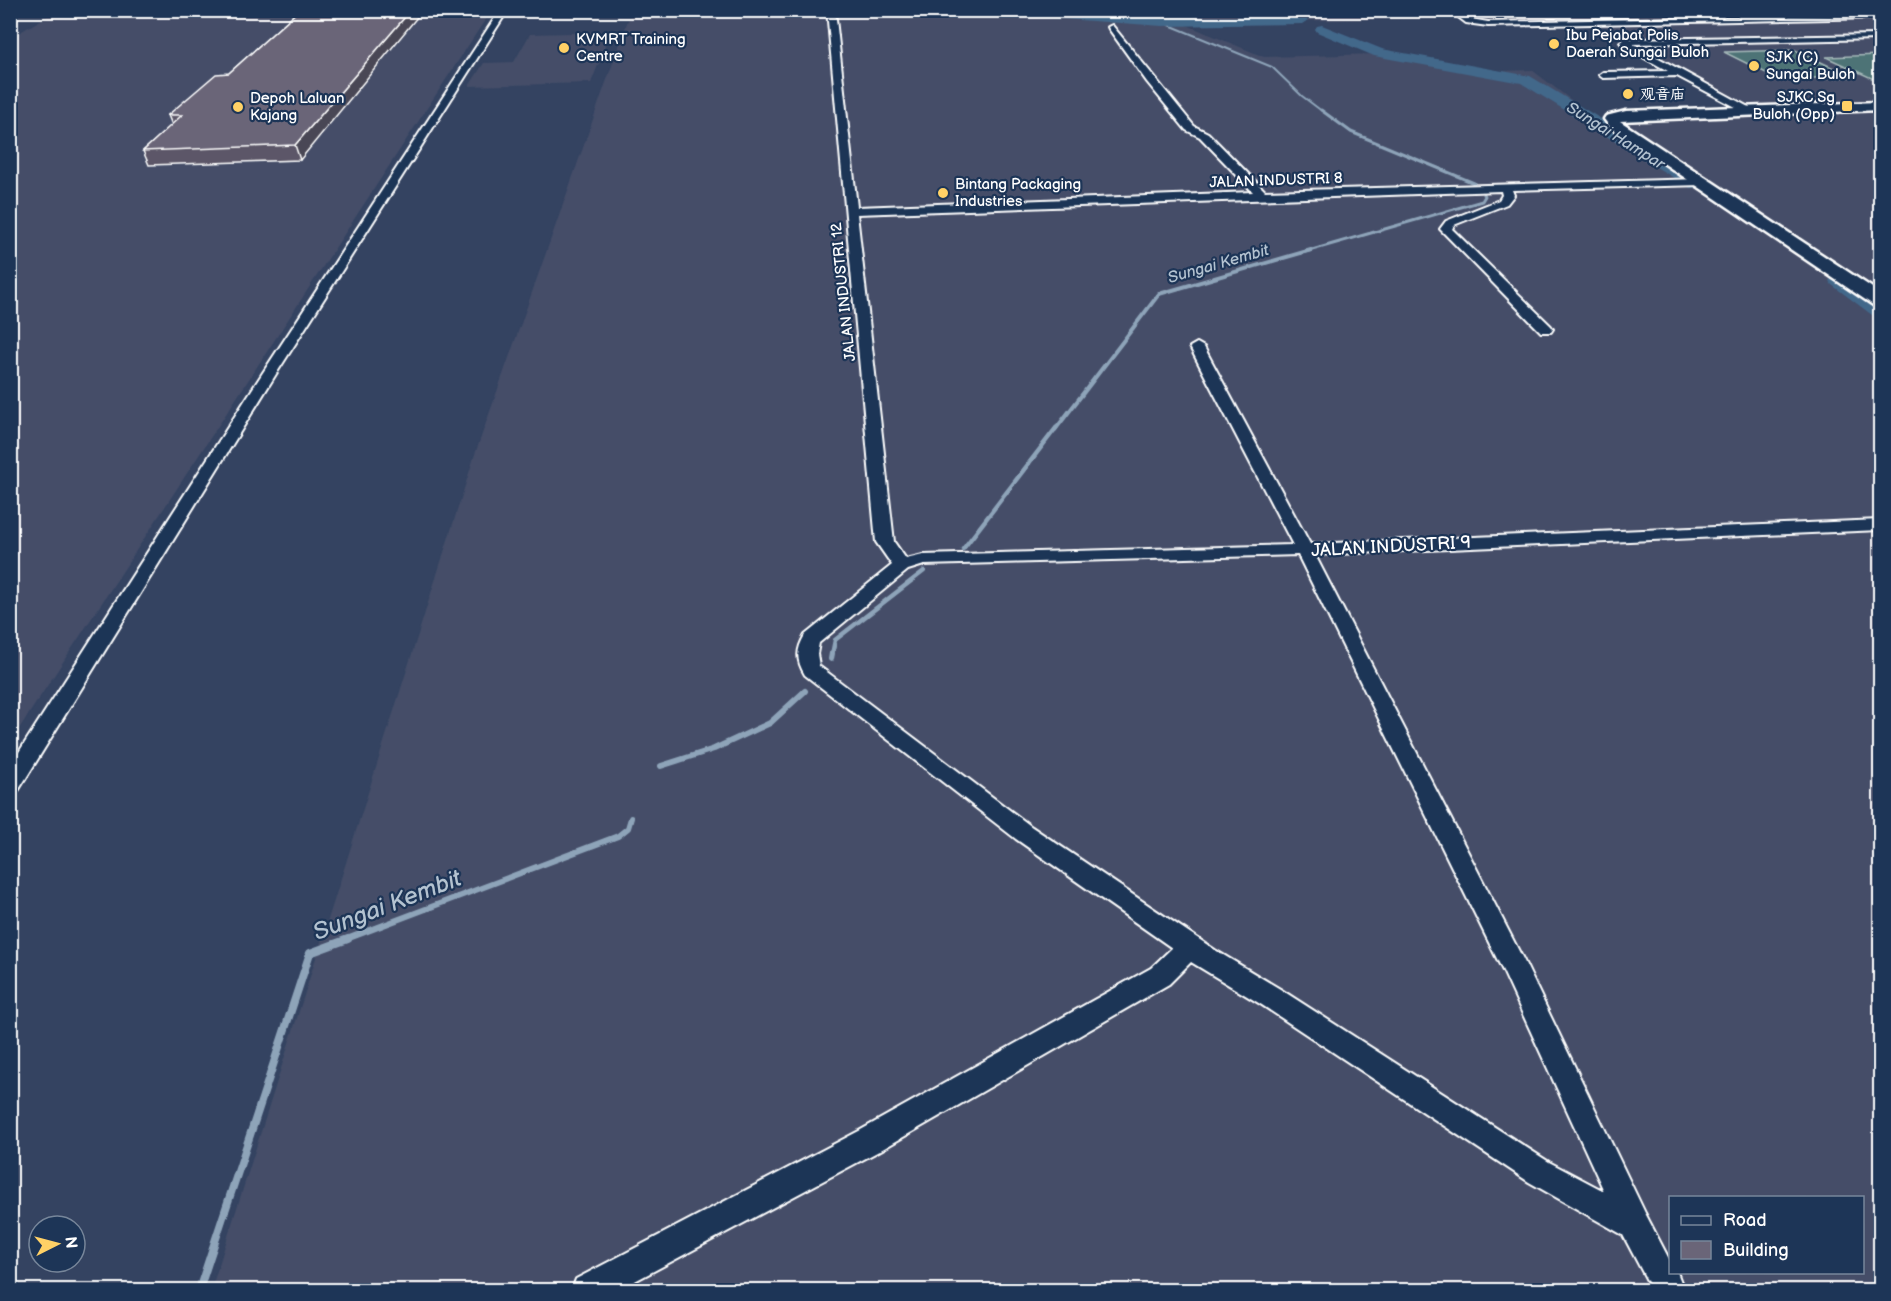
<svg xmlns="http://www.w3.org/2000/svg" width="1891" height="1301" viewBox="0 0 1891 1301" font-family="'Balsamiq Sans','LXGW WenKai TC',sans-serif">
<rect width="100%" height="100%" fill="#344361"/>
<filter id="ink" filterUnits="userSpaceOnUse"><feTurbulence type="fractalNoise" baseFrequency=".0167" numOctaves="2"/><feDisplacementMap in="SourceGraphic" scale="12" xChannelSelector="R" yChannelSelector="G"/><feConvolveMatrix kernelMatrix="1 2 1 2 8 2 1 2 1" color-interpolation-filters="sRGB"/></filter>
<g filter="url(#ink)">
<path fill="#444d68" fill-rule="evenodd" d="M 1710,10 L 1725,17 L 1498,21 L 1477,19 L 1464,11 Z
M 56,11 L 491,11 L 11,741 L 10,38 Z
M 634,11 L 1445,11 L 1455,18 L 1182,23 L 1264,57 L 1379,54 L 1467,72 L 1532,70 L 1596,119 L 1880,108 L 1880,1290 L 211,1290 L 475,454 L 628,20 ZM 1670,1198 L 1862,1198 L 1862,1272 L 1670,1272 Z
M 1880,17 L 1880,103 L 1762,108 L 1750,106 L 1596,23 Z
M 611,32 L 591,83 L 469,86 L 484,63 L 514,62 L 530,34 Z"/>
<path fill="#4e7376" stroke="#a6b9ba" stroke-width="1.5" d="M 1795,50 L 1853,77 L 1778,79 L 1724,52 Z
M 1880,55 L 1880,81 L 1878,81 L 1826,57 Z"/>
<g fill="none" stroke-linecap="round" stroke-linejoin="round">
<path stroke="#8ea4b9" stroke-width="2" d="M 1162,22 L 1272,67 L 1302,96 L 1323,112"/>
<path stroke="#8ea4b9" stroke-width="3" d="M 1321,110 L 1351,132 L 1474,183
M 1305,252 L 1482,201 L 1485,196 L 1483,192"/>
<path stroke="#8ea4b9" stroke-width="4" d="M 1055,430 L 1159,294 L 1311,250"/>
<path stroke="#8ea4b9" stroke-width="4.5" d="M 963,549 L 1056,428
M 832,655 L 835,640 L 924,571"/>
<path stroke="#8ea4b9" stroke-width="6" d="M 831,659 L 832,653
M 661,766 L 714,749 L 770,723 L 805,691
M 344,940 L 618,836 L 628,828 L 631,818"/>
<path stroke="#8ea4b9" stroke-width="8" d="M 199,1290 L 310,953 L 348,939"/>
<path fill="#42678a" fill-rule="evenodd" d="M 990,10 L 1056,10 L 1162,18 L 1302,16 L 1308,20 L 1302,24 L 1162,26 L 996,14 Z
M 1322,25 L 1382,49 L 1530,76 L 1702,180 L 1705,184 L 1702,188 L 1690,188 L 1521,83 L 1374,56 L 1317,32 L 1315,29 L 1317,26 Z
M 1839,275 L 1846,277 L 1880,301 L 1880,316 L 1872,315 L 1832,285 L 1829,281 L 1832,277 Z"/>
<g stroke="#fff" stroke-width="4">
<path id="street" d="M 10,10 L 20,10 L 10,16 Z
M 500,10 L 508,10 L 276,374 L 18,791 L 10,793 L 10,766 L 262,374 Z
M 827,10 L 835,10 L 857,207 L 1253,192 L 1200,137 L 1186,130 L 1147,82 L 1109,29 L 1108,27 L 1112,25 L 1194,126 L 1208,133 L 1265,191 L 1703,179 L 1708,182 L 1703,185 L 1512,190 L 1514,195 L 1507,204 L 1454,225 L 1452,229 L 1551,326 L 1553,329 L 1551,332 L 1541,332 L 1440,229 L 1446,221 L 1499,200 L 1502,195 L 1501,191 L 857,214 L 894,542 L 906,559 L 923,555 L 1293,545 L 1190,347 L 1197,343 L 1204,347 L 1310,544 L 1880,520 L 1880,530 L 1315,555 L 1524,961 L 1645,1213 L 1670,1261 L 1670,1272 L 1677,1272 L 1684,1290 L 1652,1290 L 1623,1235 L 1529,1182 L 1262,1005 L 1191,962 L 1169,984 L 879,1151 L 618,1290 L 572,1290 L 576,1279 L 859,1131 L 1151,968 L 1172,948 L 1016,839 L 805,675 C 796,660 796,650 805,635 L 892,565 L 876,542 ZM 1298,555 L 1503,971 L 1604,1191 L 1549,1162 L 1280,989 L 1215,950 L 1032,827 L 819,666 L 817,654 L 819,643 L 908,570 L 924,565 Z
M 1449,10 L 1459,10 L 1471,19 L 1488,22 L 1880,14 L 1880,18 L 1488,26 L 1466,23 Z
M 1880,35 L 1880,39 L 1633,44 L 1752,109 L 1752,113 L 1749,114 L 1677,76 L 1603,78 L 1599,75 L 1603,72 L 1668,71 L 1623,46 L 1620,42 L 1624,39 Z"/>
</g>
<g stroke="#fff" stroke-width="5">
<path id="secondary" d="M 1880,102 L 1880,110 L 1620,121 L 1880,293 L 1880,307 L 1873,305 L 1610,127 L 1604,119 L 1606,116 L 1626,111 Z"/>
</g>
<use href="#street" fill="#1d3557" fill-rule="evenodd"/>
<use href="#secondary" fill="#1d3557" fill-rule="evenodd"/>
</g>
<path fill="#5b5767" stroke="#fff" stroke-width="1.5" d="M 299,10 L 300,160 L 149,165 L 143,151 L 172,125 L 168,115 L 229,73 Z"/>
<path fill="#4a4754" stroke="#fff" stroke-width="1.5" d="M 411,10 L 423,10 L 300,160 L 295,145 Z"/>
<path fill="#6a6578" stroke="#fff" stroke-width="1.5" d="M 299,10 L 411,10 L 295,145 L 143,151 L 182,115 L 168,115 L 216,74 L 229,73 Z"/>
</g>
<g fill="#ffd166" stroke="#1d3557" stroke-width="2">
<circle cx="1554" cy="44" r="6"/>
<circle cx="564" cy="48" r="6"/>
<circle cx="1754" cy="66" r="6"/>
<circle cx="1628" cy="94" r="6"/>
<rect x="1841" y="100" width="12" height="12" rx="3"/>
<circle cx="238" cy="107" r="6"/>
<circle cx="943" cy="193" r="6"/>
</g>
<g text-anchor="middle" stroke-width="4.5" stroke-linejoin="round" paint-order="stroke">
<g font-size="15" fill="#fff" stroke="#1d3557" text-anchor="start">
<text x="1566" y="40">Ibu Pejabat Polis<tspan x="1566" dy="17">Daerah Sungai Buloh</tspan></text>
<text x="576" y="44">KVMRT Training<tspan x="576" dy="17">Centre</tspan></text>
<text x="1766" y="62">SJK (C)<tspan x="1766" dy="17">Sungai Buloh</tspan></text>
<text x="1640" y="99">观音庙</text>
<text x="1835" y="102" text-anchor="end">SJKC Sg<tspan x="1835" dy="17">Buloh (Opp)</tspan></text>
<text x="250" y="103">Depoh Laluan<tspan x="250" dy="17">Kajang</tspan></text>
<text x="955" y="189">Bintang Packaging<tspan x="955" dy="17">Industries</tspan></text>
</g>
<g font-size="15" fill="#fff" stroke="#1d3557">
<text transform="translate(1276 180) rotate(-2)" y="5">JALAN INDUSTRI 8</text>
<text transform="translate(843 292) rotate(-96)" y="5">JALAN INDUSTRI 12</text>
</g>
<g font-size="16" font-style="italic" fill="#b3c2d0" stroke="#1d3557">
<text transform="translate(1616 135) rotate(32)" y="6">Sungai Hampar</text>
<text transform="translate(1218 263) rotate(-16)" y="6">Sungai Kembit</text>
</g>
<g font-size="18" fill="#fff" stroke="#1d3557">
<text transform="translate(1391 546) rotate(-3)" y="6">JALAN INDUSTRI 9</text>
</g>
<g font-size="24" font-style="italic" fill="#b3c2d0" stroke="#1d3557">
<text transform="translate(387 905) rotate(-21)" y="8">Sungai Kembit</text>
</g>
</g>
<rect width="1891" height="1301" fill="none" stroke="#1d3557" stroke-width="36"/>
<rect x="18" y="18" width="1855" height="1265" fill="none" stroke="#fff" stroke-width="2" filter="url(#ink)"/>
<rect x="1669" y="1196" width="195" height="78" fill="#1d3557" stroke="#77869a" stroke-width="1.5"/>
<rect x="1681" y="1216" width="30" height="9" fill="#1d3557" stroke="#77869a" stroke-width="1.5"/>
<text x="1723" y="1226" font-size="18" fill="#ffffff">Road</text>
<rect x="1681" y="1241" width="30" height="18" fill="#6a6578" stroke="#77869a" stroke-width="1.5"/>
<text x="1723" y="1256" font-size="18" fill="#ffffff">Building</text>
<g transform="translate(57 1244) rotate(84)"><circle r="28" fill="#1d3557" stroke="#77869a" stroke-width="1.5"/>
<path d="M0-4.5L10 22L0 15L-10 22Z" fill="#ffd166"/>
<text y="-9" font-size="16" font-weight="bold" text-anchor="middle" fill="#ffffff">N</text>
</g>
</svg>
